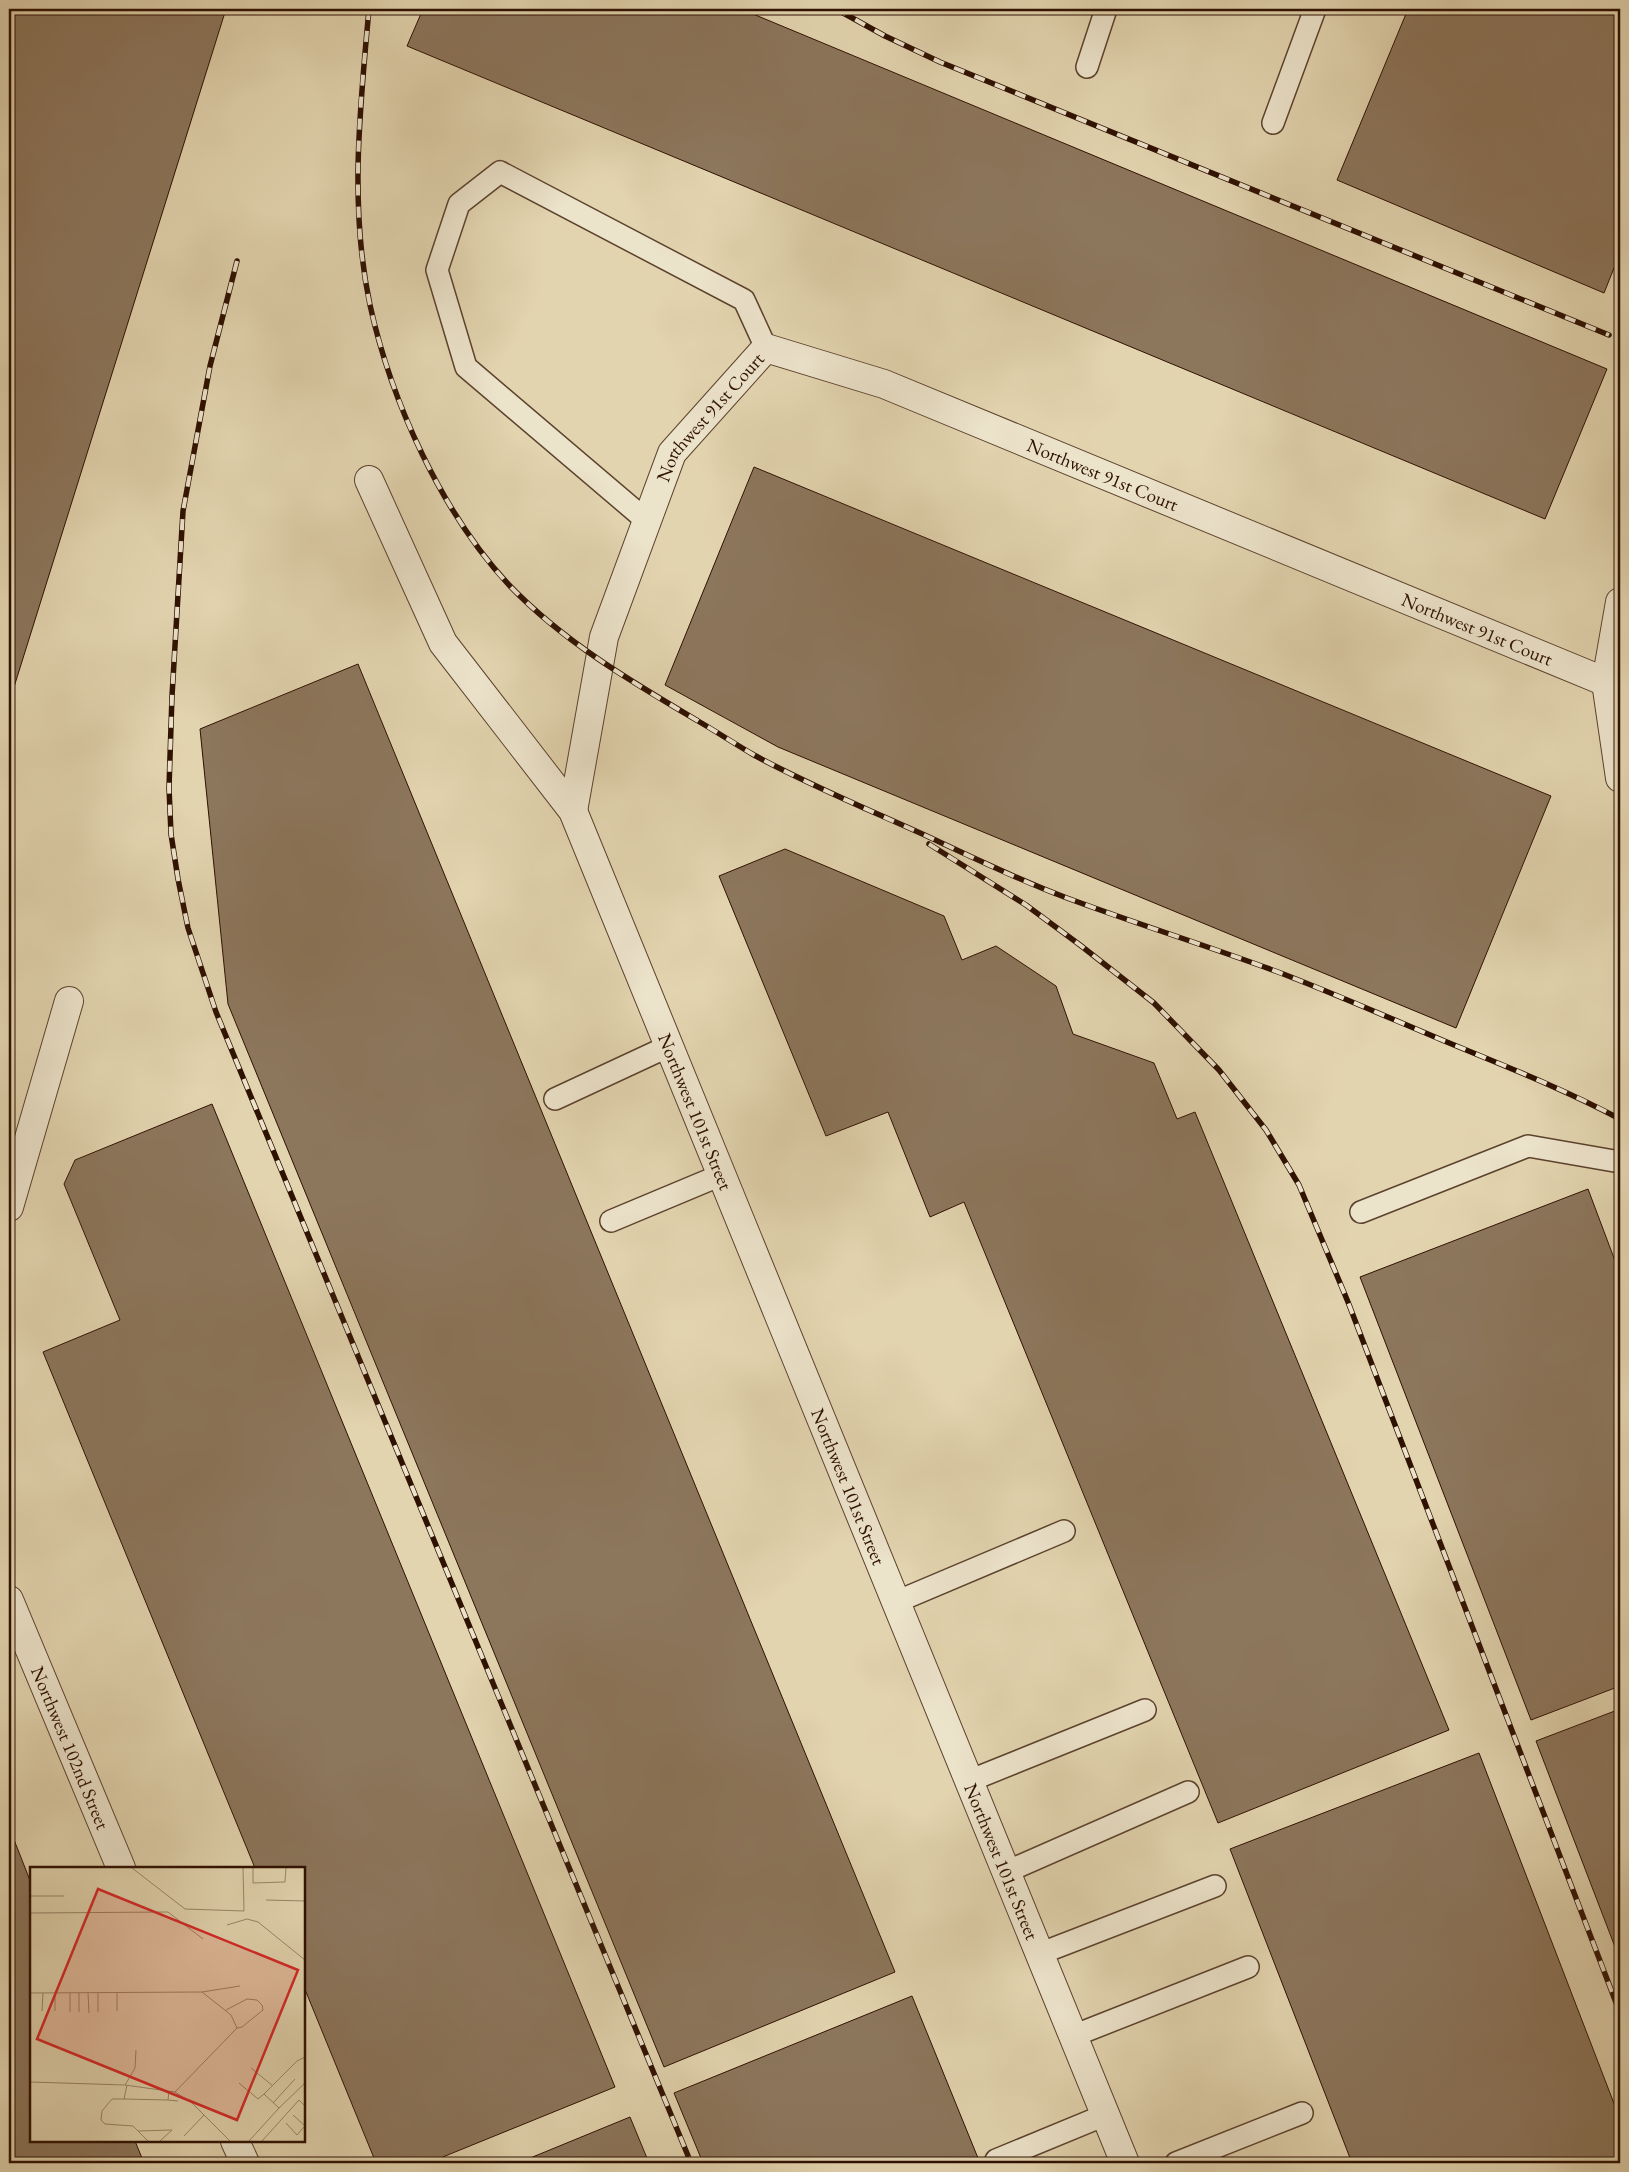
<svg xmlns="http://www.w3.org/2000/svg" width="1629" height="2172" viewBox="0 0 1629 2172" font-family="'EB Garamond',serif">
<rect width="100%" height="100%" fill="#e2d4af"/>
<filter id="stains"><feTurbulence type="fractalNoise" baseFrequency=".004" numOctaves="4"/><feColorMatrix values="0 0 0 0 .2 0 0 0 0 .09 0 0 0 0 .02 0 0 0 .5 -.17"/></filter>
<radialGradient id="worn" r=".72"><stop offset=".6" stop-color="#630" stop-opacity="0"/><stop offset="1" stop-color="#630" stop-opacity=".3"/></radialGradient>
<path fill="#8c765c" stroke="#2f1102" d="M 9,9 L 226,9 L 9,703 Z
M 423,9 L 741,9 L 1607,369 L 1545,519 L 407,46 Z
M 1408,9 L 1620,9 L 1620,253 L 1604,293 L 1337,180 Z
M 754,467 L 1551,796 L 1456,1028 L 778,747 L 665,685 Z
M 358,664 L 895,1972 L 664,2067 L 228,1004 L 200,729 Z
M 785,849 L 944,916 L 962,960 L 996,946 L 1056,986 L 1073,1034 L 1154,1063 L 1177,1119 L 1195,1112 L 1449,1730 L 1218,1823 L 964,1202 L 930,1217 L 888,1112 L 826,1136 L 719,876 Z
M 212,1104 L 615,2087 L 428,2163 L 376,2163 L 304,1987 L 304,1868 L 255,1868 L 43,1352 L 120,1320 L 64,1184 L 75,1160 Z
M 1588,1189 L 1620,1274 L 1620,1686 L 1531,1720 L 1360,1277 Z
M 1620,1709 L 1620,1960 L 1536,1741 Z
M 1479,1753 L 1620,2119 L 1620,2163 L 1352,2163 L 1230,1849 Z
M 9,1827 L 31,1883 L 31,2141 L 135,2141 L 144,2163 L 9,2163 Z
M 912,1996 L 980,2163 L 703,2163 L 674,2093 Z
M 630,2117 L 649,2163 L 518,2163 Z"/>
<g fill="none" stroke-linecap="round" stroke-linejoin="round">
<g stroke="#5c422d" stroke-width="24">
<path id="lane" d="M 1087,67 L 1106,9
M 1273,123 L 1315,9
M 647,521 L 466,367 L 437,270 L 459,204 L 500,172 L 744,300 L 766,348
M 555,1099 L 669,1046
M 1361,1212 L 1528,1146 L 1620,1162
M 611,1221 L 721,1175
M 896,1602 L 1064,1531
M 969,1781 L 1145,1710
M 1006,1872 L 1188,1792
M 1039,1954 L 1215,1886
M 1073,2036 L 1248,1967
M 996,2160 L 1105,2115
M 1176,2163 L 1302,2113"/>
</g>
<g stroke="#5c422d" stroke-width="30">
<g id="street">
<path id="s1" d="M 369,480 L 443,643 L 573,811 L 1125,2163"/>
<path d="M 1620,602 L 1606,682 L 1620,778"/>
<path id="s2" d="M 573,811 L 604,637 L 672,453 L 766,348 L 884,384 L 1606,682"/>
<path d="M 9,1207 L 69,1001"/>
<path id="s3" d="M 9,1600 L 121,1868"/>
<path d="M 235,2141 L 245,2163"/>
</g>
</g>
<use href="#lane" stroke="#ece3cb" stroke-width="21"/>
<use href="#street" stroke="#ece3cb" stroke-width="28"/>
<g stroke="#2f1102" stroke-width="5.5">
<path id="rail" d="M 369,9 C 360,108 349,207 370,305 C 391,401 442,514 510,586 C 564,642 632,682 698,721 C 717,732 735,744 754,755 C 811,786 872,811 931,838 C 976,859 1021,881 1067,898 C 1137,924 1208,946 1278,972 C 1333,993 1387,1017 1442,1040 C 1502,1065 1562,1088 1620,1119
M 836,9 L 885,36 L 940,62 L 1609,335
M 237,261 L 210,366 L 183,511 L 172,696 L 169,788 L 171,834 L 178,879 L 188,928 L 216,1012 L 691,2163
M 929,844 L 1026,905 L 1080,945 L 1154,1003 L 1219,1070 L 1266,1130 L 1299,1185 L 1348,1302 L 1620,2013"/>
</g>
<use href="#rail" stroke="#ece3cb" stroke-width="4" stroke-dasharray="11" stroke-linecap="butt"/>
</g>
<g text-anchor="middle" stroke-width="4" stroke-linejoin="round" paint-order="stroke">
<g font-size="19" fill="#2f1102" stroke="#ece3cb">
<text dy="7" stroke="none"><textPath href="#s2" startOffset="424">Northwest 91st Court</textPath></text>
<text dy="7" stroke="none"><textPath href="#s2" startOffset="874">Northwest 91st Court</textPath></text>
<text dy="7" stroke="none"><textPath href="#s2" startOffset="1279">Northwest 91st Court</textPath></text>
<text dy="7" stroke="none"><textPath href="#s1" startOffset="716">Northwest 101st Street</textPath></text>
<text dy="7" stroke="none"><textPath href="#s1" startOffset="1121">Northwest 101st Street</textPath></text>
<text dy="7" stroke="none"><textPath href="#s3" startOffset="160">Northwest 102nd Street</textPath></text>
<text dy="7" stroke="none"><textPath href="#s1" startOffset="1526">Northwest 101st Street</textPath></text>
</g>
</g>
<g transform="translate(30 1867)">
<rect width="275" height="275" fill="#e2d4af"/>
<path fill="none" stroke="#9a866a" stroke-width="1" d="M 102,1 L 155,42 L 214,44 L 213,1M 223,1 L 223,16 L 255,15 L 256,1M 0,29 L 34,29M 236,33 L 275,34M 0,46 L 138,45 L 173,72M 197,58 L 217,52 L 228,55 L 275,93M 0,126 L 172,125 L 210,119M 58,126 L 59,146M 68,126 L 68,145M 87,126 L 87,144M 196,143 L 217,132 L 227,133 L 232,138 L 233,143 L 212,160 L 207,161M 12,144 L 13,126M 25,144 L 25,126M 40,145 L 40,126M 49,145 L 49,126M 221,201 L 243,219M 0,215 L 95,218 L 145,225 L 162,236 L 200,274M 209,216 L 228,232 L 234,227 L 249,241 L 219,274M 95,218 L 105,201 L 106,183M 97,218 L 94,232 L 138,233M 139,224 L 138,233 L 148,234M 145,225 L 207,161 L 201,148 L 172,125M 234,227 L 267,194 L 275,190M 94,232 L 82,232 L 72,244 L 71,253 L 75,257 L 103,259 L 118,274M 243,236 L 265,212M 249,241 L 275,216M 263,248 L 275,259M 256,256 L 267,268 L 274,260M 108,264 L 142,263 L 130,274M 154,269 L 174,248M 232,274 L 269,233 L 275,239"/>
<path fill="#d62828" fill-opacity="0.15" stroke="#d62828" stroke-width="2.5" d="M 68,22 L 268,103 L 207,253 L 7,172 Z"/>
<rect width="275" height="275" fill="none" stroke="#2f1102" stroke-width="2.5"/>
</g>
<rect width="1629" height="2172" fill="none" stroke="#e2d4af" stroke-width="30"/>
<rect x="10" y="10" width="1609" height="2152" fill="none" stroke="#2f1102" stroke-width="2.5"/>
<rect x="15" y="15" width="1599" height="2142" fill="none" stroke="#2f1102"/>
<rect width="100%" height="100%" filter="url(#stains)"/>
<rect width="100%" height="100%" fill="url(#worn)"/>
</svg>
